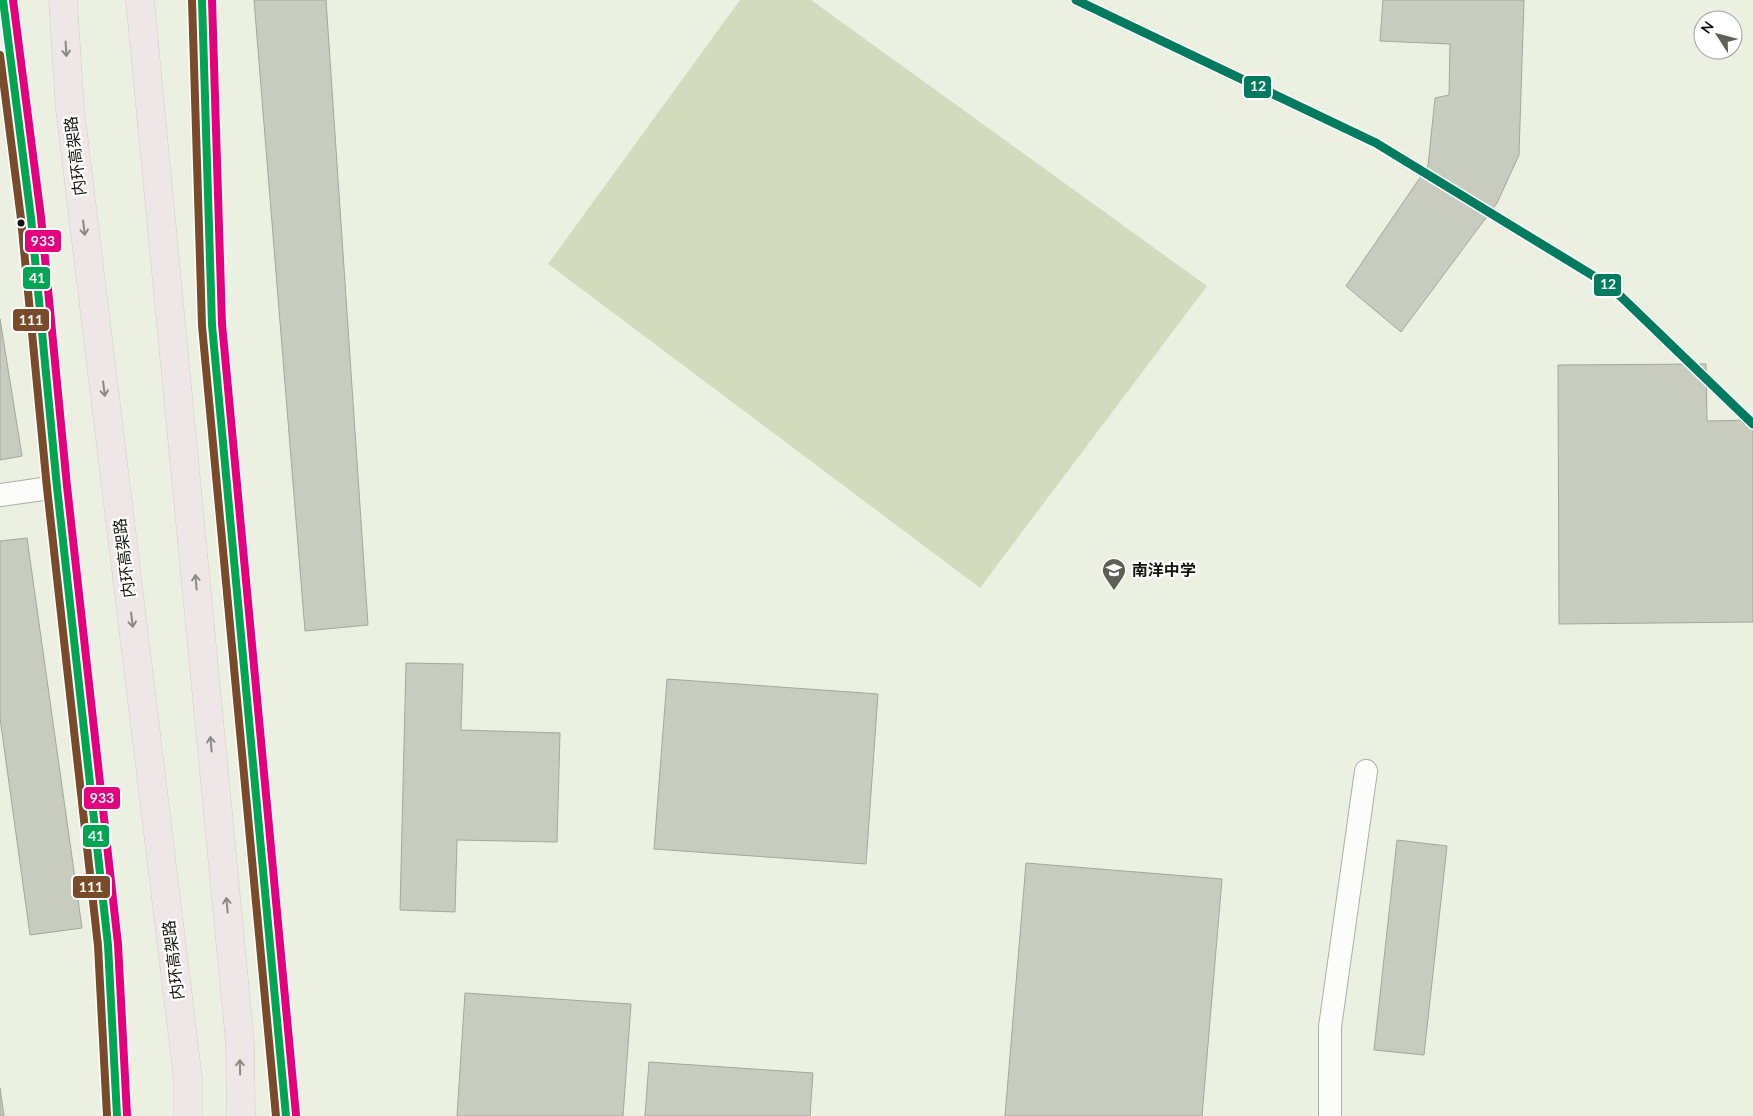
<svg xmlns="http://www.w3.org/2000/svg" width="1753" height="1116" viewBox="0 0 1753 1116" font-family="Lato,'Noto Sans SC',sans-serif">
<rect width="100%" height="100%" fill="#ecf0e0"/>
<path fill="#d4dbbc" d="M 740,0 L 811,0 L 1207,286 L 980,588 L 548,264 Z"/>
<path fill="#c8ccbf" stroke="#a3a69a" d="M 254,0 L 326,0 L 368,625 L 305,631 Z
M 1383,0 L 1524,0 L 1519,155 L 1497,203 L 1401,332 L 1346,286 L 1428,166 L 1435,98 L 1449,95 L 1450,44 L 1380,41 Z
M 0,319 L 22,456 L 0,460 Z
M 1706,364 L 1707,421 L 1753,420 L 1753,622 L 1559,624 L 1558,365 Z
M 27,538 L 82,928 L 30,935 L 0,718 L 0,541 Z
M 406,663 L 463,664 L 461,730 L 560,733 L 557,842 L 457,840 L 455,912 L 400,910 Z
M 667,679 L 878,694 L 866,864 L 654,849 Z
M 1397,840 L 1447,846 L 1424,1055 L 1374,1050 Z
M 1026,863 L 1222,879 L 1202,1116 L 1005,1116 Z
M 465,993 L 631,1004 L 623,1116 L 457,1116 Z
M 649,1062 L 813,1073 L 810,1116 L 645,1116 Z
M 0,1088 L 4,1116 L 0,1116 Z"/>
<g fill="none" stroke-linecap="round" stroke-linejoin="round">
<g stroke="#acafa3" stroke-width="24">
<path id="lane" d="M 0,495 L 57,487
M 1330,1116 L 1330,1027 L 1366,771"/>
</g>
<g stroke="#cdcfc8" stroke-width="29">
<path id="primary" d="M 3,0 L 31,218 L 57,487 L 108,945 L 117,1116
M 202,0 L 212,325 L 286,1116"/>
</g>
<g stroke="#cdcfc8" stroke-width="29">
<path id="highway" d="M 63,0 L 70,109 L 188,1079 L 188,1116
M 140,0 L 240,1043 L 241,1116"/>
</g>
<use href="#lane" stroke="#fcfdfa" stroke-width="22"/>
<use href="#primary" stroke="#f4eff0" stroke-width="28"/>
<use href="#highway" stroke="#efe6e8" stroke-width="28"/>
<g stroke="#fff" stroke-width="11">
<path id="bus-1" d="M 3,0 L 31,218 L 57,487 L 108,945 L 117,1116
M 202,0 L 212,325 L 286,1116"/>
</g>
<g stroke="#fff" stroke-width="11">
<path id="bus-2" d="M 192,0 L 202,326 L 276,1116
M 0,55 L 21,219 L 47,488 L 98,946 L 107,1116"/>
</g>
<g stroke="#fff" stroke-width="11">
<path id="bus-3" d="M 13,0 L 41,217 L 67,486 L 118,944 L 127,1115
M 212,0 L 222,324 L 296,1115"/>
</g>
<use href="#bus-1" stroke="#00a651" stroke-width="8"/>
<use href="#bus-2" stroke="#7a4b2a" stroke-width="8"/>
<use href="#bus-3" stroke="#e5007d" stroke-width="8"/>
<g stroke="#fff" stroke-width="12">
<path id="metro-1" d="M 1076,0 L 1376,143 L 1610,286 L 1753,424"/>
</g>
<use href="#metro-1" stroke="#007b5f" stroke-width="9"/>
</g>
<defs><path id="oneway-shaft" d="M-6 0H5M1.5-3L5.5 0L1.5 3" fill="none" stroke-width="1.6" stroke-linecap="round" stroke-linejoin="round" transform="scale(1.25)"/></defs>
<g stroke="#8c8885">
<use href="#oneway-shaft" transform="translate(66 49) rotate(87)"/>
<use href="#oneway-shaft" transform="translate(84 228) rotate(83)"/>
<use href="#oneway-shaft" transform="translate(104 389) rotate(83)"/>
<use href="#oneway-shaft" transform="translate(196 582) rotate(-95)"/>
<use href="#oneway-shaft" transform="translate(132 620) rotate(83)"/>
<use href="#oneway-shaft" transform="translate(211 744) rotate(-95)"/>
<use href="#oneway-shaft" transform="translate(227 905) rotate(-95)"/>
<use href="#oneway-shaft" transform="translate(240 1067) rotate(-91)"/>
</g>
<defs>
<g id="school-pin" transform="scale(1.25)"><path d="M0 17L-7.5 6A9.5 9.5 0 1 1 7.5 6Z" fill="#5e6156" stroke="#fff"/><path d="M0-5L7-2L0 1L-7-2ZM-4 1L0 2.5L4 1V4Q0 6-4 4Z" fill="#fff"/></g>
</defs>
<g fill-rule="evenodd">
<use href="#school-pin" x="1114" y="570"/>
</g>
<circle fill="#12140b" stroke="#fff" stroke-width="2" cx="21" cy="223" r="4.5"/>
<g text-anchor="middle" stroke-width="4.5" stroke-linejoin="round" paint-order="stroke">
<g font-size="16" fill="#12140b" stroke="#fff">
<text transform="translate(75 156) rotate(-97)" y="6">内环高架路</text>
<text transform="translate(124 558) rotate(-97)" y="6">内环高架路</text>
<text transform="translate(173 960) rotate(-97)" y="6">内环高架路</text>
</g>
<g font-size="16" font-weight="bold" fill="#12140b" stroke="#fff" text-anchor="start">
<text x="1132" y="576">南洋中学</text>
</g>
</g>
<g stroke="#fff" stroke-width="2">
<rect x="1243" y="75" width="29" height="24" rx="5" fill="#007b5f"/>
<rect x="24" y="229" width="38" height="24" rx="5" fill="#e5007d"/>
<rect x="22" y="266" width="29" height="24" rx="5" fill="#00a651"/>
<rect x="1593" y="273" width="29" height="24" rx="5" fill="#007b5f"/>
<rect x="12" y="308" width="38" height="24" rx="5" fill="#7a4b2a"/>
<rect x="83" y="786" width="38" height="24" rx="5" fill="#e5007d"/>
<rect x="82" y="824" width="28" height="24" rx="5" fill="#00a651"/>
<rect x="72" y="875" width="39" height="24" rx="5" fill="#7a4b2a"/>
</g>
<g font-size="14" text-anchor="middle" font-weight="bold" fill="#fff">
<text x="1258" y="91">12</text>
<text x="43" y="246">933</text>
<text x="37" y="283">41</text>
<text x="1608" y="289">12</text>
<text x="31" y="325">111</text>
<text x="102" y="803">933</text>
<text x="96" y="841">41</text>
<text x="91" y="892">111</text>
</g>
<g transform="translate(1718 35) rotate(306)"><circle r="24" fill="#ffffff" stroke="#a0a19d"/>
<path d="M0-4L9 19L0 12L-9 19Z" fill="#5e6156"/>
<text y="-8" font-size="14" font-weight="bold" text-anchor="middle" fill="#12140b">N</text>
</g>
</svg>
